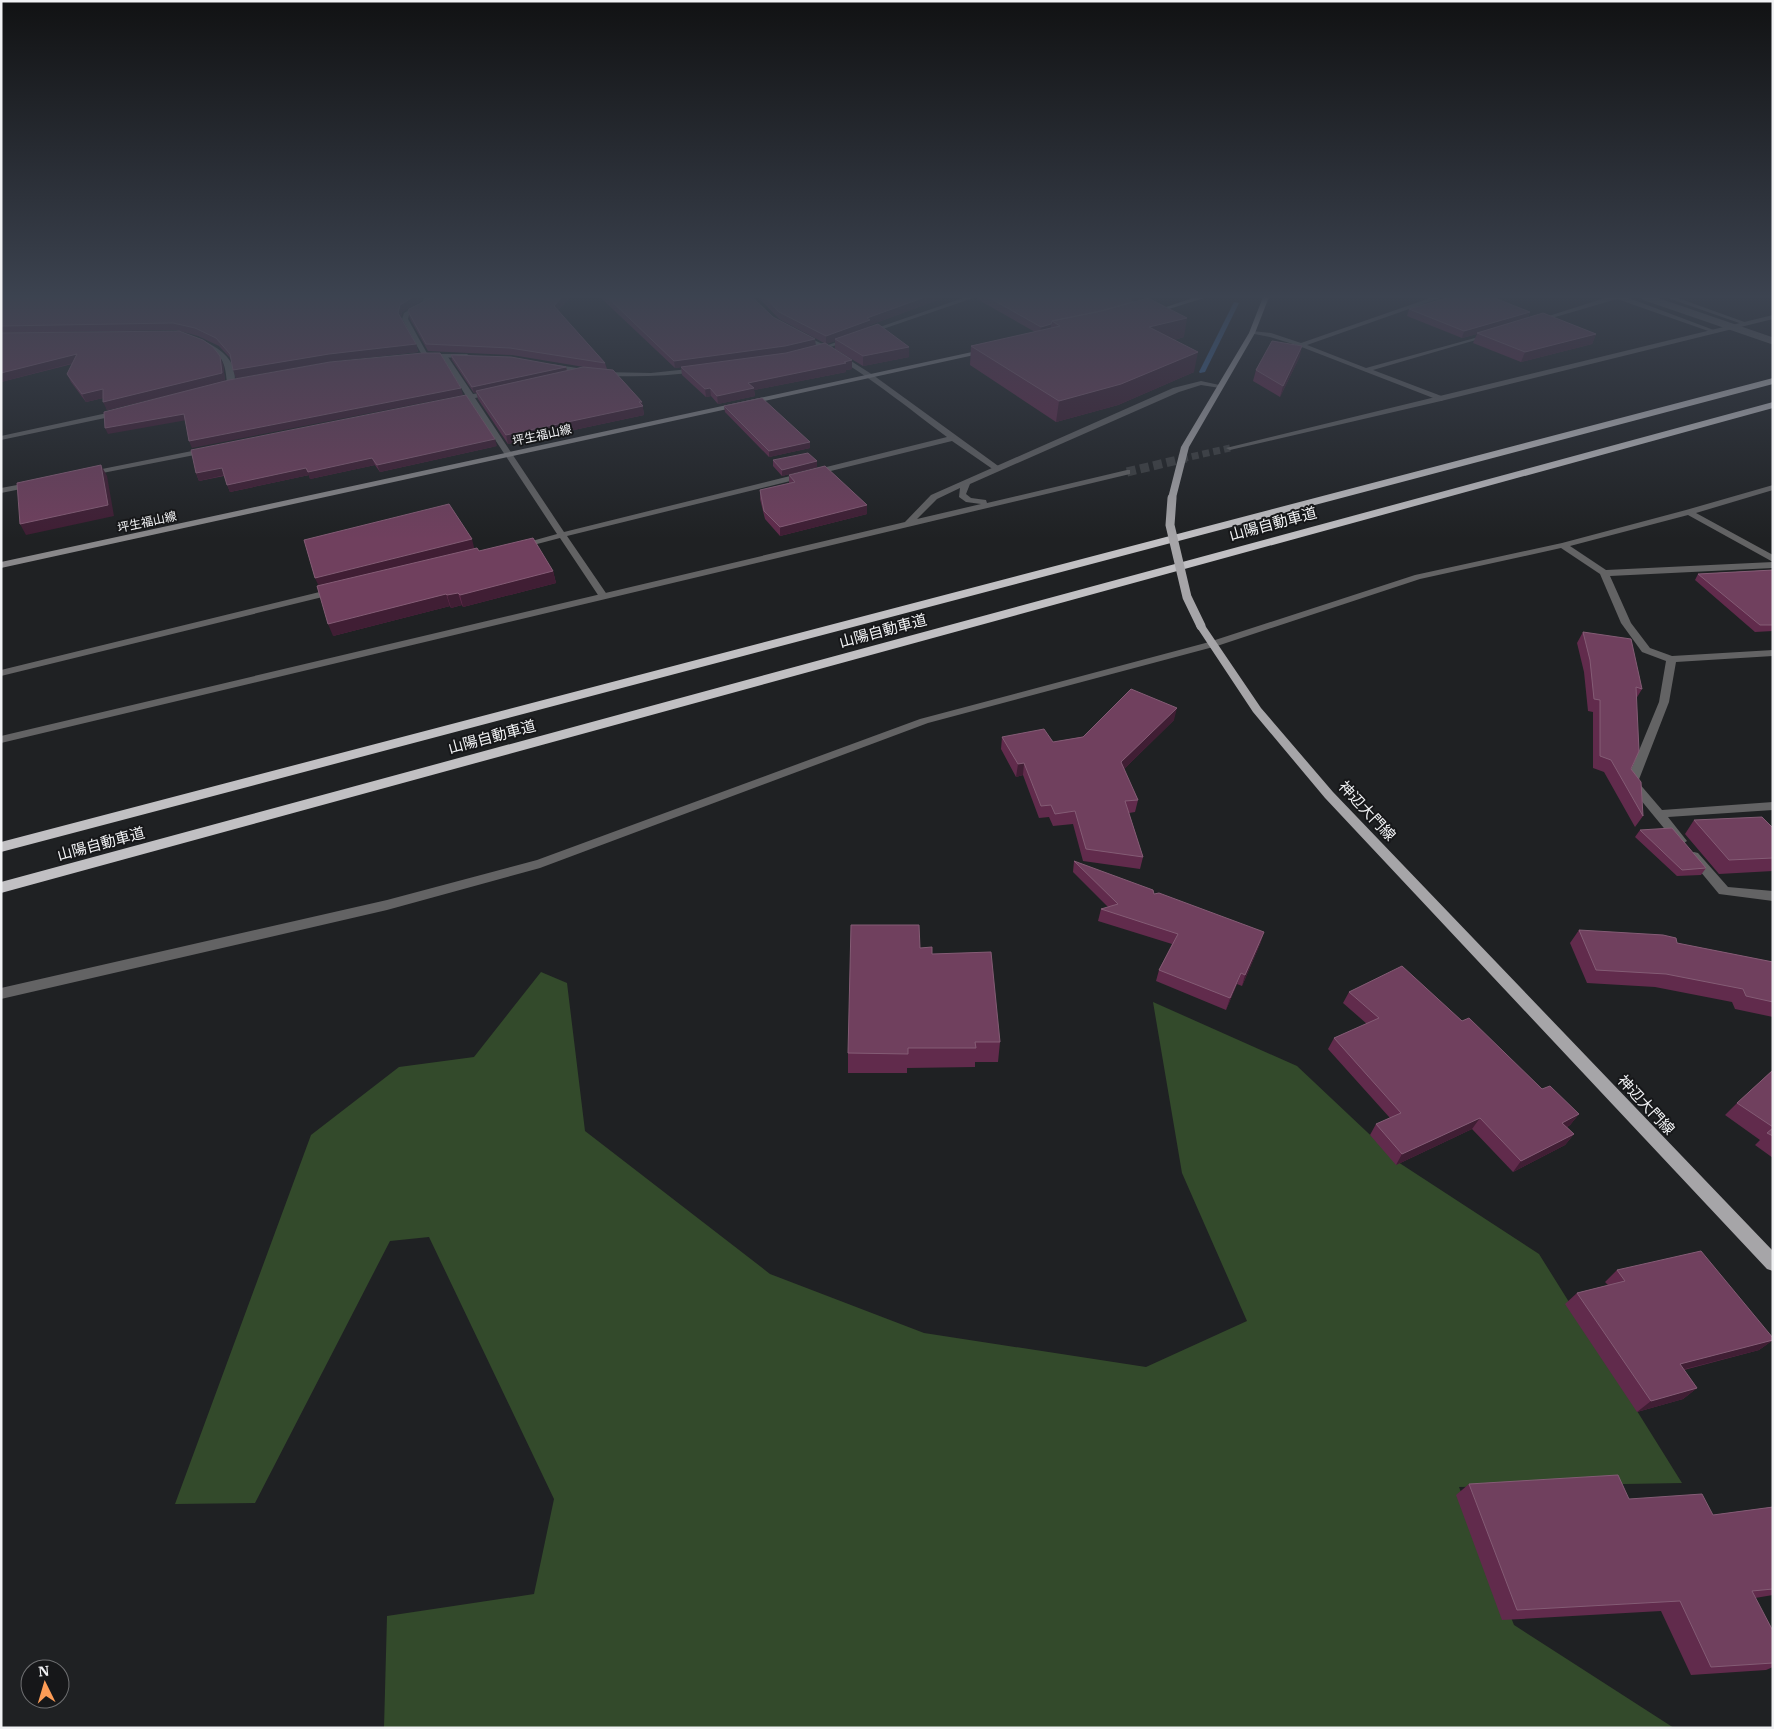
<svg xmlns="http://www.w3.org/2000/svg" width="1774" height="1729" viewBox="0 0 1774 1729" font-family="'IBM Plex Serif','Noto Sans JP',serif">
<rect width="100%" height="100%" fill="#1f2123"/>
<path fill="#334a2b" d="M 541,972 L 567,983 L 585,1131 L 770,1274 L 924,1333 L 1146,1367 L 1247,1321 L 1182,1173 L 1153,1002 L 1297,1066 L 1401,1164 L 1539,1254 L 1682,1483 L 1459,1487 L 1514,1625 L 1674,1728 L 384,1728 L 387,1616 L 534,1594 L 554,1499 L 429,1237 L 390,1241 L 255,1503 L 175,1504 L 311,1135 L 399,1067 L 474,1057 Z"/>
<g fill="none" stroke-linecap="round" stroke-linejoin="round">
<path fill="#396497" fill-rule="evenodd" d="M 1234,302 L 1239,303 L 1205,372 L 1200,373 L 1199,372 Z"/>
<path stroke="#3e4042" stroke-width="7" stroke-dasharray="7 4" stroke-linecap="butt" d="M 1181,459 L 1230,448"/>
<path stroke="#3e4042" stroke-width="9" stroke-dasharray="9 4.5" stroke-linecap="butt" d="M 1127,472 L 1186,458"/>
<path fill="#636364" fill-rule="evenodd" d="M 424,297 L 430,297 L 428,304 L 409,315 L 408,319 L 428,355 L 425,357 L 422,355 L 402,319 L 404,313 L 423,302 Z
M 1433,297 L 1443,297 L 1307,345 L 1366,368 L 1493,333 L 1493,335 L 1373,370 L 1444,397 L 1445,399 L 1441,401 L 1299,346 L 1270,337 L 1249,333 L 1252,331 L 1271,333 L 1301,343 Z
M 1608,297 L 1626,297 L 1719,332 L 1714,333 L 1617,299 L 1538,322 L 1533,321 Z
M 1665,297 L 1675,297 L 1750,324 L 1745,325 Z
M 801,334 L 829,347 L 873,375 L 1001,468 L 994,470 L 952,441 L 567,536 L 608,596 L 603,599 L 600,598 L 560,538 L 518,549 L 514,546 L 557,534 L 469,400 L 452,403 L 448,401 L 466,396 L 441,355 L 446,354 L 473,394 L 497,390 L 497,394 L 475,398 L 564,532 L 947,437 C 899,401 853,363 799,337 L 799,335 Z
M 198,340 L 202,340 C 221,349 239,361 234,385 L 227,383 C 225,357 220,354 198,342 Z
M 207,448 L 211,450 L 210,452 L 87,476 L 83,474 L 87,472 Z
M 33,482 L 37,484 L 36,486 L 1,493 L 1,488 Z
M 1773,485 L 1773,490 L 1696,513 L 1773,555 L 1773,562 L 1688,515 L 1570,546 L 1606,570 L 1773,562 L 1773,568 L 1610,576 L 1631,623 L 1650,648 L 1672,656 L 1773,650 L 1773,656 L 1676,662 L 1669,702 L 1638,782 L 1662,810 L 1773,802 L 1773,810 L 1668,817 L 1687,841 L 1681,845 L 1677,844 L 1626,782 L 1659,702 L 1666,661 L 1642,652 L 1621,623 L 1600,574 L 1561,548 L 1420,579 L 1217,646 L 1209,646 L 1208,644 L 1209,642 L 1415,575 L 1562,543 L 1686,510 Z
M 336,588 L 341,591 L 339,593 L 1,676 L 1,670 Z
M 1694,852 L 1698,853 L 1728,887 L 1773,891 L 1773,901 L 1719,894 L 1690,859 L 1688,856 L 1690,853 Z"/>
<path fill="#636364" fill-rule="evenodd" d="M 966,297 L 976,297 L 816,352 L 811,351 Z
M 1773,315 L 1773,319 L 1441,401 L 1230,450 L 1226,448 Z
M 423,354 L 467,354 L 470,356 L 467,358 L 425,357 L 423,356 Z
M 552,364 L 602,372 L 651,373 L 698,368 L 701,370 L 698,372 C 647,378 600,379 550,367 L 549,366 Z
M 1201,381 L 1224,386 L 1220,388 L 1201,385 L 1179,392 L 970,484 L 966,494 L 971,498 L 986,500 L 987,503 L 1127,470 L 1130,470 L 1130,474 L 1,743 L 1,736 L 905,522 L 931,495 L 1173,388 ZM 960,488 L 959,497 L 966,502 L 981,504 L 917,519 L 937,499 Z
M 121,410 L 124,410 L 124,414 L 1,440 L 1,436 Z
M 1213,641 L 1217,642 L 1217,646 L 928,723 L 540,868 L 387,910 L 1,999 L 1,988 L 387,900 L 537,860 L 920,719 Z"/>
<path fill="#89888a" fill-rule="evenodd" d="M 1196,297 L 1207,297 L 1156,313 L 1151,312 Z
M 986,349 L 988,350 L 988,352 L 1,568 L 1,562 Z"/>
<path fill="#a6a5a8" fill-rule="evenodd" d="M 1263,297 L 1269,297 L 1255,333 L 1189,447 L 1176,498 L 1169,500 L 1168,498 L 1181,447 L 1249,333 Z
M 1201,623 L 1204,624 L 1261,708 L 1333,792 L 1773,1251 L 1773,1271 L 1767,1269 L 1325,798 L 1253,712 L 1196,626 Z"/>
<path fill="#c1c0c3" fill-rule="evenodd" d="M 1773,378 L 1773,384 L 1,852 L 1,842 Z
M 1773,402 L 1773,408 L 1,893 L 1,882 Z"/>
<path stroke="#636364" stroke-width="7" d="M 1645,297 L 1773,341"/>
<path stroke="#a6a5a8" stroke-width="9" d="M 1172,498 L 1170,525 L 1187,597 L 1201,626"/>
</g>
<path fill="#612b4c" d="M 1,297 L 423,297 L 421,301 L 402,312 L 401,317 L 416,344 L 418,352 L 332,361 L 236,378 L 231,359 L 219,346 L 198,336 L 176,330 L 1,333 Z
M 432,297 L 571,297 L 558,310 L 605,363 L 607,369 L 642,402 L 644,415 L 508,444 L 478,399 L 476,392 L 474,393 L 452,360 L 451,355 L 566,367 L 567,370 L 590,368 L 512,355 L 428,351 L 410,319 L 408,311 L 435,298 Z
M 600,297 L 752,297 L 773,317 L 815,346 L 852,369 L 846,370 L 846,372 L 754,390 L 755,396 L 718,404 L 711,396 L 706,397 L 682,375 L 681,367 L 675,368 Z
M 758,297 L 946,297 L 870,325 L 870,326 L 909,357 L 863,366 L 835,349 L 835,341 L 826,344 L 779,319 Z
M 977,297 L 1145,297 L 1134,301 L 1128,299 L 1184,337 L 1174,340 L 1194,372 L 1118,405 L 1056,422 L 970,365 L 971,346 L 1035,332 L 977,299 Z
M 1409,309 L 1530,312 L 1528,318 L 1596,334 L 1592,344 L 1521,362 L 1473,343 L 1477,334 L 1462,338 L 1407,316 Z
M 1,333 L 223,364 L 225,381 L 107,410 L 103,398 L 86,402 L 71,382 L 67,374 L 72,364 L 1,382 Z
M 1300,356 L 1280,397 L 1253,381 L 1256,370 Z
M 724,406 L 810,448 L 769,457 L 725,412 Z
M 497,446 L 380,472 L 375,465 L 310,479 L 309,475 L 230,492 L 224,476 L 199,481 L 196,473 Z
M 773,460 L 817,461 L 817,467 L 782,476 L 773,466 Z
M 789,475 L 867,514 L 780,536 L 765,519 L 760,499 L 760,490 L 789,483 Z
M 474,548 L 479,551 L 553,571 L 556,583 L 463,607 L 462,605 L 451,608 L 450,606 L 333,636 Z
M 1773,570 L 1773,631 L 1755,632 L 1695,580 L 1698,574 Z
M 1583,632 L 1642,689 L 1636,699 L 1631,769 L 1643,816 L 1635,827 L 1604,772 L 1593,768 L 1593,712 L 1588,711 L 1584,672 L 1577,643 Z
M 1174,720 L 1124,769 L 1138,800 L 1135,812 L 1129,813 L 1143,857 L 1140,869 L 1083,861 L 1073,824 L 1053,826 L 1049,817 L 1039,818 L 1023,775 L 1016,777 L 1001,749 L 1002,737 L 1053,742 Z
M 1694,820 L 1773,828 L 1773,871 L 1719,874 L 1685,834 Z
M 1640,830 L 1706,868 L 1701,875 L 1677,876 L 1635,837 Z
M 1074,861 L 1154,894 L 1264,932 L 1260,944 L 1242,986 L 1237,984 L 1226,1010 L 1156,981 L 1159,970 L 1172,944 L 1098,921 L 1101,909 L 1108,907 L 1073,872 Z
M 1579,930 L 1677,943 L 1773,962 L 1773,1017 L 1735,1009 L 1732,1002 L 1655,987 L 1587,983 L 1570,943 Z
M 920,948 L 932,954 L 1000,1042 L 998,1062 L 975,1062 L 975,1067 L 907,1068 L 907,1073 L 848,1073 L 848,1053 Z
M 1349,992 L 1462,1021 L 1542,1089 L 1579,1114 L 1570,1125 L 1567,1127 L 1574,1134 L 1565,1145 L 1513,1172 L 1472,1129 L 1396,1165 L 1370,1135 L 1376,1124 L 1390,1118 L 1328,1049 L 1334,1038 L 1367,1024 L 1343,1003 Z
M 1773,1070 L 1773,1158 L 1755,1145 L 1760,1140 L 1725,1115 L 1737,1103 Z
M 1617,1270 L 1773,1338 L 1773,1340 L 1759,1350 L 1684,1370 L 1697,1388 L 1683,1399 L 1637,1412 L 1565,1304 L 1577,1293 L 1608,1285 L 1605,1282 Z
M 1469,1484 L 1629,1499 L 1713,1515 L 1773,1507 L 1773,1595 L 1755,1598 L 1773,1631 L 1773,1667 L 1766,1670 L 1691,1675 L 1661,1611 L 1502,1620 L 1456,1495 Z"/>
<path fill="#401e34" d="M 413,297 L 423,297 L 421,301 L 402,312 L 400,320 L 398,313 L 400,305 Z
M 562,297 L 571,297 L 555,313 L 554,306 Z
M 925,297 L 946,297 L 870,325 L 870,328 L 835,339 L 835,341 L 826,344 L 826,336 L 867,318 Z
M 1134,297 L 1145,297 L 1134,301 Z
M 1530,312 L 1527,319 L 1477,333 L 1477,334 L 1462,338 L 1464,331 Z
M 1187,318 L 1184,337 L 1146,347 L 1149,327 Z
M 1051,324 L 1051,332 L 1040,334 L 1041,327 Z
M 1596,334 L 1592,344 L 1521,362 L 1525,352 Z
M 815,339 L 816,346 L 786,353 L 675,368 L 674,361 Z
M 416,344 L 418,352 L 332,361 L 236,378 L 233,370 L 329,354 Z
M 1302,346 L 1300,356 L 1280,397 L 1283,386 Z
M 909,347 L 909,357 L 863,366 L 863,356 Z
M 1198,352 L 1194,372 L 1118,405 L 1056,422 L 1059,401 Z
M 77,354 L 81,361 L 1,382 L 1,373 Z
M 220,356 L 223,364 L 225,381 L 107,410 L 103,402 Z
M 852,360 L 852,369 L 846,370 L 846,372 L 754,390 L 755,396 L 718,404 L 717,396 L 748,383 Z
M 566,367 L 567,372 L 474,393 L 472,387 Z
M 461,388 L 463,395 L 192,448 L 189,441 Z
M 710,388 L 711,396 L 706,397 L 705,389 Z
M 103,389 L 107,397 L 86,402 L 82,394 Z
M 639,402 L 642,402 L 644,415 L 508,444 L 506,435 Z
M 184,414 L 187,420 L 108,434 L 105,428 Z
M 495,439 L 497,446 L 380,472 L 377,465 Z
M 810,442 L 810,448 L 769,457 L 769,451 Z
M 372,458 L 375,465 L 310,479 L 308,472 Z
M 817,461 L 817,467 L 782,476 L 782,470 Z
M 101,465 L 107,476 L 114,516 L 26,535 L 20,524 Z
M 222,468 L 225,475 L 199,481 L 196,473 Z
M 306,468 L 309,475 L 230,492 L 227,485 Z
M 867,505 L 867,514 L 780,536 L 780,527 Z
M 472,539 L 475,551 L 320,589 L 315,578 Z
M 553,571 L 556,583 L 463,607 L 460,595 Z
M 458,593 L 462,605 L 451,608 L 447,595 Z
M 446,594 L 450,606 L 333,636 L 328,624 Z
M 1177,708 L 1174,720 L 1118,775 L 1121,762 Z
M 1024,763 L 1023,775 L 1016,777 L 1018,764 Z
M 1264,932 L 1260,944 L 1242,986 L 1245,975 Z
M 1241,973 L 1237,984 L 1226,1010 L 1230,998 Z
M 1579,1114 L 1570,1125 L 1554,1134 L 1562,1123 Z
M 1480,1118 L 1472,1129 L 1396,1165 L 1402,1154 Z
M 1574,1134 L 1565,1145 L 1513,1172 L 1521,1161 Z
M 1773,1340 L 1759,1350 L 1666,1374 L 1680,1364 Z
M 1697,1388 L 1683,1399 L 1637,1412 L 1651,1401 Z"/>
<path fill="#70405e" stroke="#845c75" d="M 1,297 L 28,297 L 26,298 L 47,297 L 413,297 L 400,305 L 398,313 L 416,344 L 329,354 L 233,370 L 230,354 L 216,338 L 195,328 L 173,323 L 1,326 Z
M 436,297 L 562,297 L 554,306 L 605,363 L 510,348 L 426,344 L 408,311 L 409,309 L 427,300 Z
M 607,297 L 752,297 L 773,317 L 815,339 L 785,346 L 674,361 Z
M 765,297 L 925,297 L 867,318 L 870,320 L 826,336 L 779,312 Z
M 988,297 L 1125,297 L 1133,302 L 1101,311 L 1052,321 L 1051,324 L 1041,327 Z
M 1450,297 L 1492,297 L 1530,312 L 1464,331 L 1409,309 Z
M 1148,298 L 1187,318 L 1149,327 L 1198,352 L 1121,384 L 1059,401 L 971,346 L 1060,326 L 1052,321 L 1101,311 Z
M 1543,313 L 1596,334 L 1525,352 L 1477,333 Z
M 878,324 L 909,347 L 863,356 L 835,339 Z
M 179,331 L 203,340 L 213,347 L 220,356 L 222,373 L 103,402 L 103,389 L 82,394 L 67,374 L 77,354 L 1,373 L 1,333 Z
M 1272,341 L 1302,346 L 1283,386 L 1256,370 Z
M 825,343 L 852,360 L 844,362 L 846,363 L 748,383 L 754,388 L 717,396 L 710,388 L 705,389 L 681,367 L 786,353 Z
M 423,353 L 440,353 L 461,388 L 189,441 L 184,414 L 105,428 L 104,412 L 229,380 L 330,362 Z
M 451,355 L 511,357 L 566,367 L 472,387 Z
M 583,367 L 613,370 L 642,402 L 639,402 L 643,406 L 506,435 L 476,391 Z
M 466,395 L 495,439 L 377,465 L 372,458 L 308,472 L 306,468 L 227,485 L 222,468 L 196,473 L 191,450 Z
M 762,398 L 810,442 L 769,451 L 724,406 Z
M 808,453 L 817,461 L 782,470 L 773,460 Z
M 101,465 L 108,505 L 20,524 L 17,483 Z
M 825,466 L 867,505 L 780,527 L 764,511 L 760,490 L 795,482 L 789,475 Z
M 449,504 L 472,539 L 315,578 L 304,540 Z
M 533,538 L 553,571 L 460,595 L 458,593 L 447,595 L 446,594 L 328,624 L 317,586 L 477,548 L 479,551 Z
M 1773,570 L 1773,625 L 1760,625 L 1698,574 Z
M 1583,632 L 1631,639 L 1642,689 L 1636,687 L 1639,751 L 1631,769 L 1641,782 L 1643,816 L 1611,760 L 1600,756 L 1600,700 L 1594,699 L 1590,660 Z
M 1131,689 L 1177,708 L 1121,762 L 1138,800 L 1125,801 L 1143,857 L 1086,849 L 1075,811 L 1055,814 L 1051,805 L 1041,806 L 1024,763 L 1018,764 L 1002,737 L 1044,729 L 1053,742 L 1083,737 Z
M 1762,817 L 1773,828 L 1773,858 L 1729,860 L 1694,820 Z
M 1672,828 L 1706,868 L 1682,870 L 1640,830 Z
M 1074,861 L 1153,890 L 1154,894 L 1159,893 L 1264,932 L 1245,975 L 1241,973 L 1230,998 L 1159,970 L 1178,934 L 1101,909 L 1118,904 Z
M 851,925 L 919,925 L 920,948 L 932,947 L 932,954 L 991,952 L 1000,1042 L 975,1042 L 976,1048 L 908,1048 L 908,1054 L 848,1053 Z
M 1579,930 L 1663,935 L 1676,938 L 1677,943 L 1773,962 L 1773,1002 L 1746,996 L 1743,989 L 1666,974 L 1596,970 Z
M 1402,966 L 1462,1021 L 1469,1018 L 1542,1089 L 1550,1086 L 1579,1114 L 1562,1123 L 1574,1134 L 1521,1161 L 1480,1118 L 1402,1154 L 1376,1124 L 1401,1113 L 1334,1038 L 1379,1018 L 1349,992 Z
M 1773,1070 L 1773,1127 L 1737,1103 Z
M 1773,1128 L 1773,1136 L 1767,1133 Z
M 1701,1251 L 1773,1338 L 1773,1340 L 1680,1364 L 1697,1388 L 1651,1401 L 1577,1293 L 1625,1281 L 1617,1270 Z
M 1618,1475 L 1629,1499 L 1702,1494 L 1713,1515 L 1773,1507 L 1773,1589 L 1752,1591 L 1773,1631 L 1773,1663 L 1711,1667 L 1680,1601 L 1517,1610 L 1469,1484 Z"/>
<linearGradient id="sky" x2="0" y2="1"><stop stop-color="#111213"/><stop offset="0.55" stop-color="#3c4350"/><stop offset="1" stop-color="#3c4350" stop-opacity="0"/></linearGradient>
<rect width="1774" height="539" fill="url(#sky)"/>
<g text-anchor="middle" stroke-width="4" stroke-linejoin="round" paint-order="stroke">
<g font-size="12" fill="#f1f2f4" stroke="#161719">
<text transform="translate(542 435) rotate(-12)" y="4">坪生福山線</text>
<text transform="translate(147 522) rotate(-12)" y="4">坪生福山線</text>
</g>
<g font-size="15" fill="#f1f2f4" stroke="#161719">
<text transform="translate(1273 524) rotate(-15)" y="5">山陽自動車道</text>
<text transform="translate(883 631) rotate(-15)" y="5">山陽自動車道</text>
<text transform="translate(492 737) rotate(-15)" y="5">山陽自動車道</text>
<text transform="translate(1367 811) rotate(47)" y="5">神辺大門線</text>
<text transform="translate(101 844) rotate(-15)" y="5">山陽自動車道</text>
<text transform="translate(1646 1105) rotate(47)" y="5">神辺大門線</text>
</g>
</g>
<rect width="1774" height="1729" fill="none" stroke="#f1f2f4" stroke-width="5"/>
<g transform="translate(45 1684) rotate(355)"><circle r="24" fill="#161719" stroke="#6e6f71"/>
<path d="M0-4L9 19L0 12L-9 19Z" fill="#fd9c56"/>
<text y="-8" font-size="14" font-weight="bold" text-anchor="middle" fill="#f1f2f4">N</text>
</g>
</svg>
